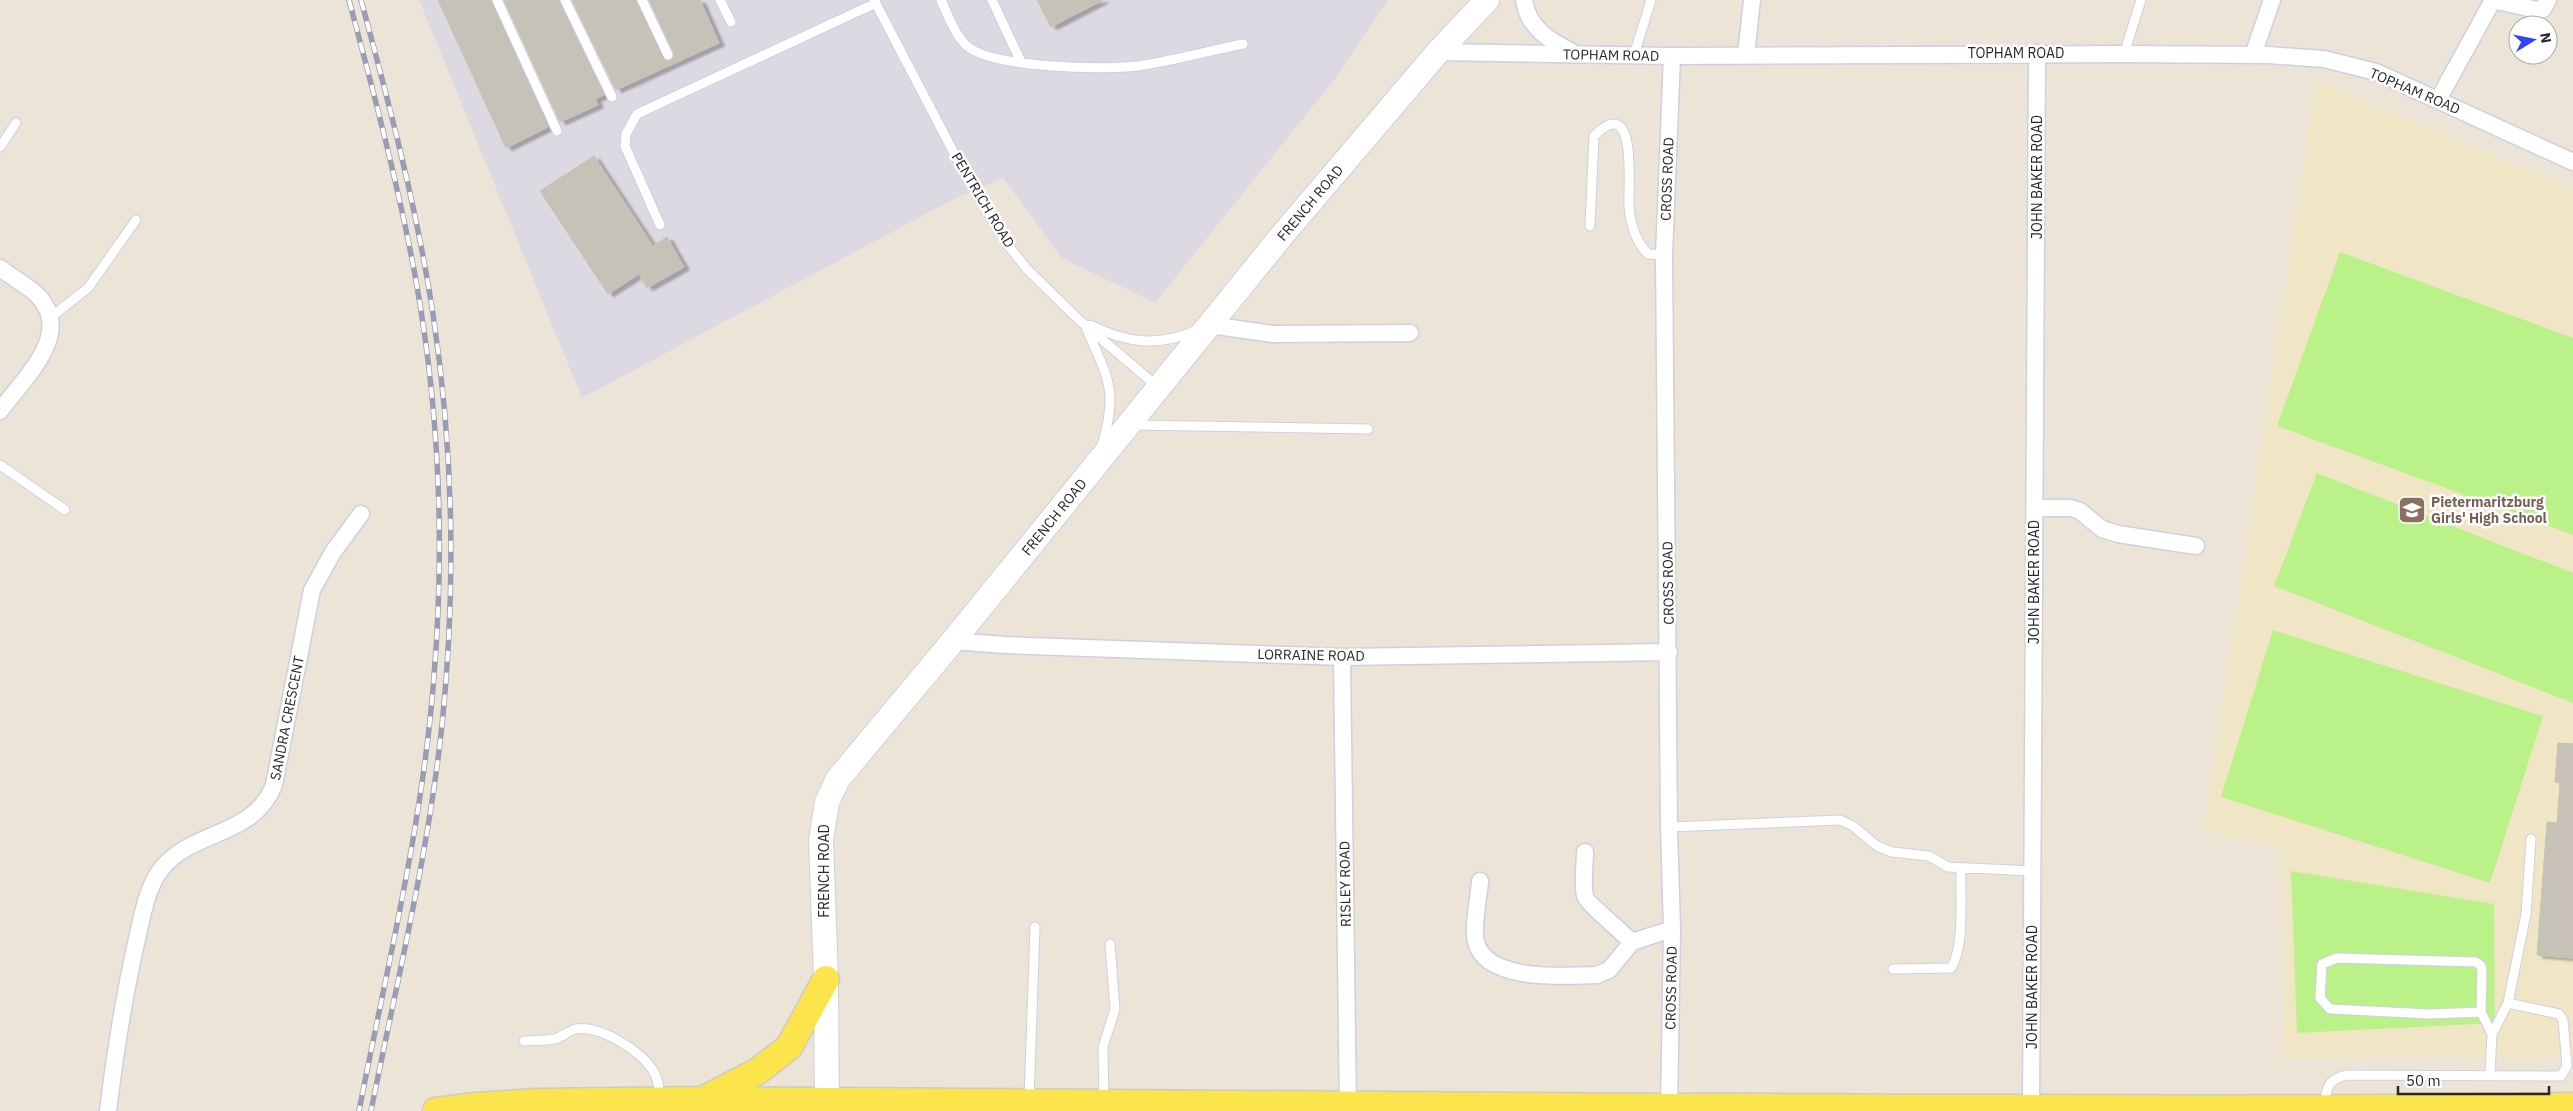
<svg xmlns="http://www.w3.org/2000/svg" width="2573" height="1111" viewBox="0 0 2573 1111" font-family="'IBM Plex Sans',sans-serif">
<defs>
<filter id="shadow"><feDropShadow dx="5.5" dy="3" stdDeviation="1" flood-color="#0004"/></filter>
</defs>
<rect width="100%" height="100%" fill="#ece5d7"/>
<path fill="#ddd9e3" d="M 419,0 L 1388,0 L 1338,75 L 1155,303 L 1062,258 L 1003,178 L 952,200 L 582,398 Z"/>
<path fill="#f0e6c5" d="M 2316,80 L 2573,189 L 2573,1058 L 2284,1058 L 2281,848 L 2203,830 Z"/>
<path fill="#baf189" d="M 2340,252 L 2573,338 L 2573,535 L 2277,426 Z
M 2317,473 L 2573,573 L 2573,703 L 2274,586 Z
M 2273,630 L 2543,716 L 2490,883 L 2221,797 Z
M 2291,871 L 2494,904 L 2495,1023 L 2297,1033 Z"/>
<path fill="#c7c2b7" stroke="#c7c1b1" filter="url(#shadow)" d="M 438,0 L 491,0 L 548,127 L 506,148 Z
M 504,0 L 559,0 L 604,95 L 595,99 L 598,105 L 560,122 Z
M 572,0 L 636,0 L 662,58 L 668,61 L 673,59 L 674,53 L 649,0 L 700,0 L 719,43 L 616,90 Z
M 1037,0 L 1103,0 L 1051,27 Z
M 594,156 L 653,246 L 667,237 L 684,267 L 647,288 L 639,274 L 608,294 L 540,191 Z
M 2558,743 L 2573,744 L 2573,958 L 2537,955 L 2547,822 L 2557,823 L 2560,783 L 2555,782 Z"/>
<g fill="none" stroke-linecap="round" stroke-linejoin="round">
<g stroke="#cdcfe3" stroke-width="11">
<path id="lane" d="M 497,0 L 557,131
M 565,0 L 612,97
M 642,0 L 668,55
M 720,0 L 731,22
M 874,0 L 966,176 L 1007,244 L 1027,269 L 1079,320 L 1158,387
M 941,0 C 948,15 955,35 967,46 C 992,68 1104,70 1138,66 C 1173,61 1208,51 1243,44
M 992,0 L 1021,62
M 2124,54 L 2141,0
M 1634,55 L 1651,0
M 0,147 L 16,123
M 660,225 L 625,146 L 626,134 L 637,114 L 876,3
M 1590,226 L 1594,136 C 1638,91 1628,186 1629,206 C 1630,223 1636,242 1648,254 L 1664,255
M 51,317 L 88,288 L 136,220
M 1090,325 C 1127,343 1157,347 1195,331
M 1087,330 C 1109,380 1118,391 1102,446
M 1133,425 L 1368,429
M 0,465 L 65,510
M 1669,827 L 1840,820 L 1853,826 L 1877,846 L 1892,852 L 1929,856 L 1948,867 L 2033,871
M 1893,969 L 1951,968 C 1965,947 1960,894 1961,869
M 2481,1012 L 2430,1014 L 2330,1009 L 2320,998 L 2322,964 L 2337,958 L 2476,962 L 2481,966 L 2482,972 L 2481,1012 L 2492,1034 L 2490,1075
M 2492,1034 L 2508,1003 L 2526,914 L 2531,839
M 524,1041 C 533,1040 545,1041 554,1039 C 562,1037 568,1031 576,1029 C 600,1025 639,1050 652,1069 C 658,1077 659,1088 660,1098
M 1029,1100 L 1035,927
M 1104,1102 L 1103,1047 L 1115,1009 L 1110,944
M 2323,1107 C 2328,1088 2326,1079 2348,1075 L 2561,1076 L 2567,1066 L 2563,1020 L 2559,1014 L 2508,1003"/>
</g>
<g stroke="#cdcfe3" stroke-width="19">
<path id="street" d="M 1524,0 C 1528,28 1549,40 1572,52
M 2493,0 L 2537,10 L 2543,9 L 2548,0
M 1438,52 L 1672,56 L 2124,54 L 2268,55 L 2324,59 L 2376,72 L 2573,162
M 1746,55 L 1752,0
M 2253,55 L 2272,0
M 2438,100 L 2493,0
M 0,268 C 11,277 32,288 40,298 C 73,336 21,381 0,411
M 1210,325 L 1273,334 L 1410,333
M 2035,508 L 2071,508 L 2080,511 L 2102,529 L 2118,534 L 2196,546
M 953,641 L 1005,645 L 1342,657 L 1669,652
M 1342,657 L 1348,1111
M 1585,852 C 1585,865 1582,883 1585,896 C 1586,902 1624,934 1632,942
M 1480,881 C 1479,897 1472,927 1476,942 C 1486,982 1564,976 1597,975 L 1609,970 L 1632,942 L 1672,929
M 108,1111 C 115,1053 124,996 137,939 C 142,917 147,886 162,868 C 194,829 254,837 274,785 L 312,590 L 333,552 L 361,514
M 1669,1111 L 1672,929 L 1669,827 L 1664,255 L 1672,56
M 2031,1111 L 2037,53"/>
</g>
<g stroke="#cdcfe3" stroke-width="26">
<path id="secondary" d="M 827,1111 L 826,979 L 821,840 L 827,802 L 838,779 L 953,641 L 1284,233 L 1438,52 L 1487,0"/>
</g>
<g stroke="#cbcbcb" stroke-width="29">
<path id="primary" d="M 708,1097 L 758,1071 L 789,1047 L 826,979
M 436,1111 L 475,1106 L 536,1102 L 700,1100 L 1669,1107 C 1761,1106 1854,1108 1946,1108 C 2155,1108 2364,1110 2573,1106"/>
</g>
<use href="#lane" stroke="#fff" stroke-width="9"/>
<use href="#street" stroke="#fff" stroke-width="16"/>
<use href="#secondary" stroke="#fff" stroke-width="24"/>
<use href="#primary" stroke="#fce44c" stroke-width="26"/>
<g stroke="#9a9bb4" stroke-width="5.5">
<path id="rail" d="M 349,0 C 373,90 398,184 415,275 C 439,407 445,543 434,676 C 423,823 387,967 359,1111
M 361,0 C 389,103 417,209 433,314 C 453,447 456,582 443,715 C 430,848 397,980 371,1111"/>
</g>
<use href="#rail" stroke="#fff" stroke-width="4" stroke-dasharray="11" stroke-linecap="butt"/>
</g>
<defs>
<g id="school-square" transform="scale(1.4375)"><rect x="-9" y="-9" width="18" height="18" rx="4" fill="#8d6e63" stroke="#fff"/><path d="M0-5L7-2L0 1L-7-2ZM-4 1L0 2.5L4 1V4Q0 6-4 4Z" fill="#fff"/></g>
</defs>
<g fill-rule="evenodd">
<use href="#school-square" x="2412" y="510"/>
</g>
<g text-anchor="middle" stroke-width="5" stroke-linejoin="round" paint-order="stroke">
<g font-size="14" fill="#282828" stroke="#fff">
<text x="2016" y="58">TOPHAM ROAD</text>
<text transform="translate(1611 55) rotate(1)" y="5">TOPHAM ROAD</text>
<text transform="translate(2415 91) rotate(23)" y="5">TOPHAM ROAD</text>
<text transform="translate(2037 177) rotate(-90)" y="5">JOHN BAKER ROAD</text>
<text transform="translate(1667 179) rotate(-88)" y="5">CROSS ROAD</text>
<text transform="translate(983 200) rotate(59)" y="5">PENTRICH ROAD</text>
<text transform="translate(1310 203) rotate(-50)" y="5">FRENCH ROAD</text>
<text transform="translate(1054 517) rotate(-51)" y="5">FRENCH ROAD</text>
<text transform="translate(2034 582) rotate(-90)" y="5">JOHN BAKER ROAD</text>
<text transform="translate(1668 583) rotate(-91)" y="5">CROSS ROAD</text>
<text transform="translate(1311 655) rotate(1)" y="5">LORRAINE ROAD</text>
<text transform="translate(287 718) rotate(-79)" y="5">SANDRA CRESCENT</text>
<text transform="translate(824 871) rotate(-90)" y="5">FRENCH ROAD</text>
<text transform="translate(1345 884) rotate(-91)" y="5">RISLEY ROAD</text>
<text transform="translate(2032 987) rotate(-90)" y="5">JOHN BAKER ROAD</text>
<text transform="translate(1671 988) rotate(-89)" y="5">CROSS ROAD</text>
</g>
<g font-size="14" font-weight="bold" fill="#785e54" stroke="#fff" text-anchor="start">
<text x="2431" y="507">Pietermaritzburg<tspan x="2431" dy="16">Girls' High School</tspan></text>
</g>
</g>
<g transform="translate(2533 40) rotate(80)"><circle r="24" fill="#ffffff" stroke="#a9a9a9"/>
<path d="M0-4L9 19L0 12L-9 19Z" fill="#3143ff"/>
<text y="-8" font-size="14" font-weight="bold" text-anchor="middle" fill="#282828">N</text>
</g>
<path d="M2398 1086v8h151v-8" fill="none" stroke="#282828" stroke-width="2.5"/>
<text x="2406" y="1086" font-size="15" fill="#282828" stroke="#ffffff" stroke-width="4" paint-order="stroke">50 m</text>
</svg>
